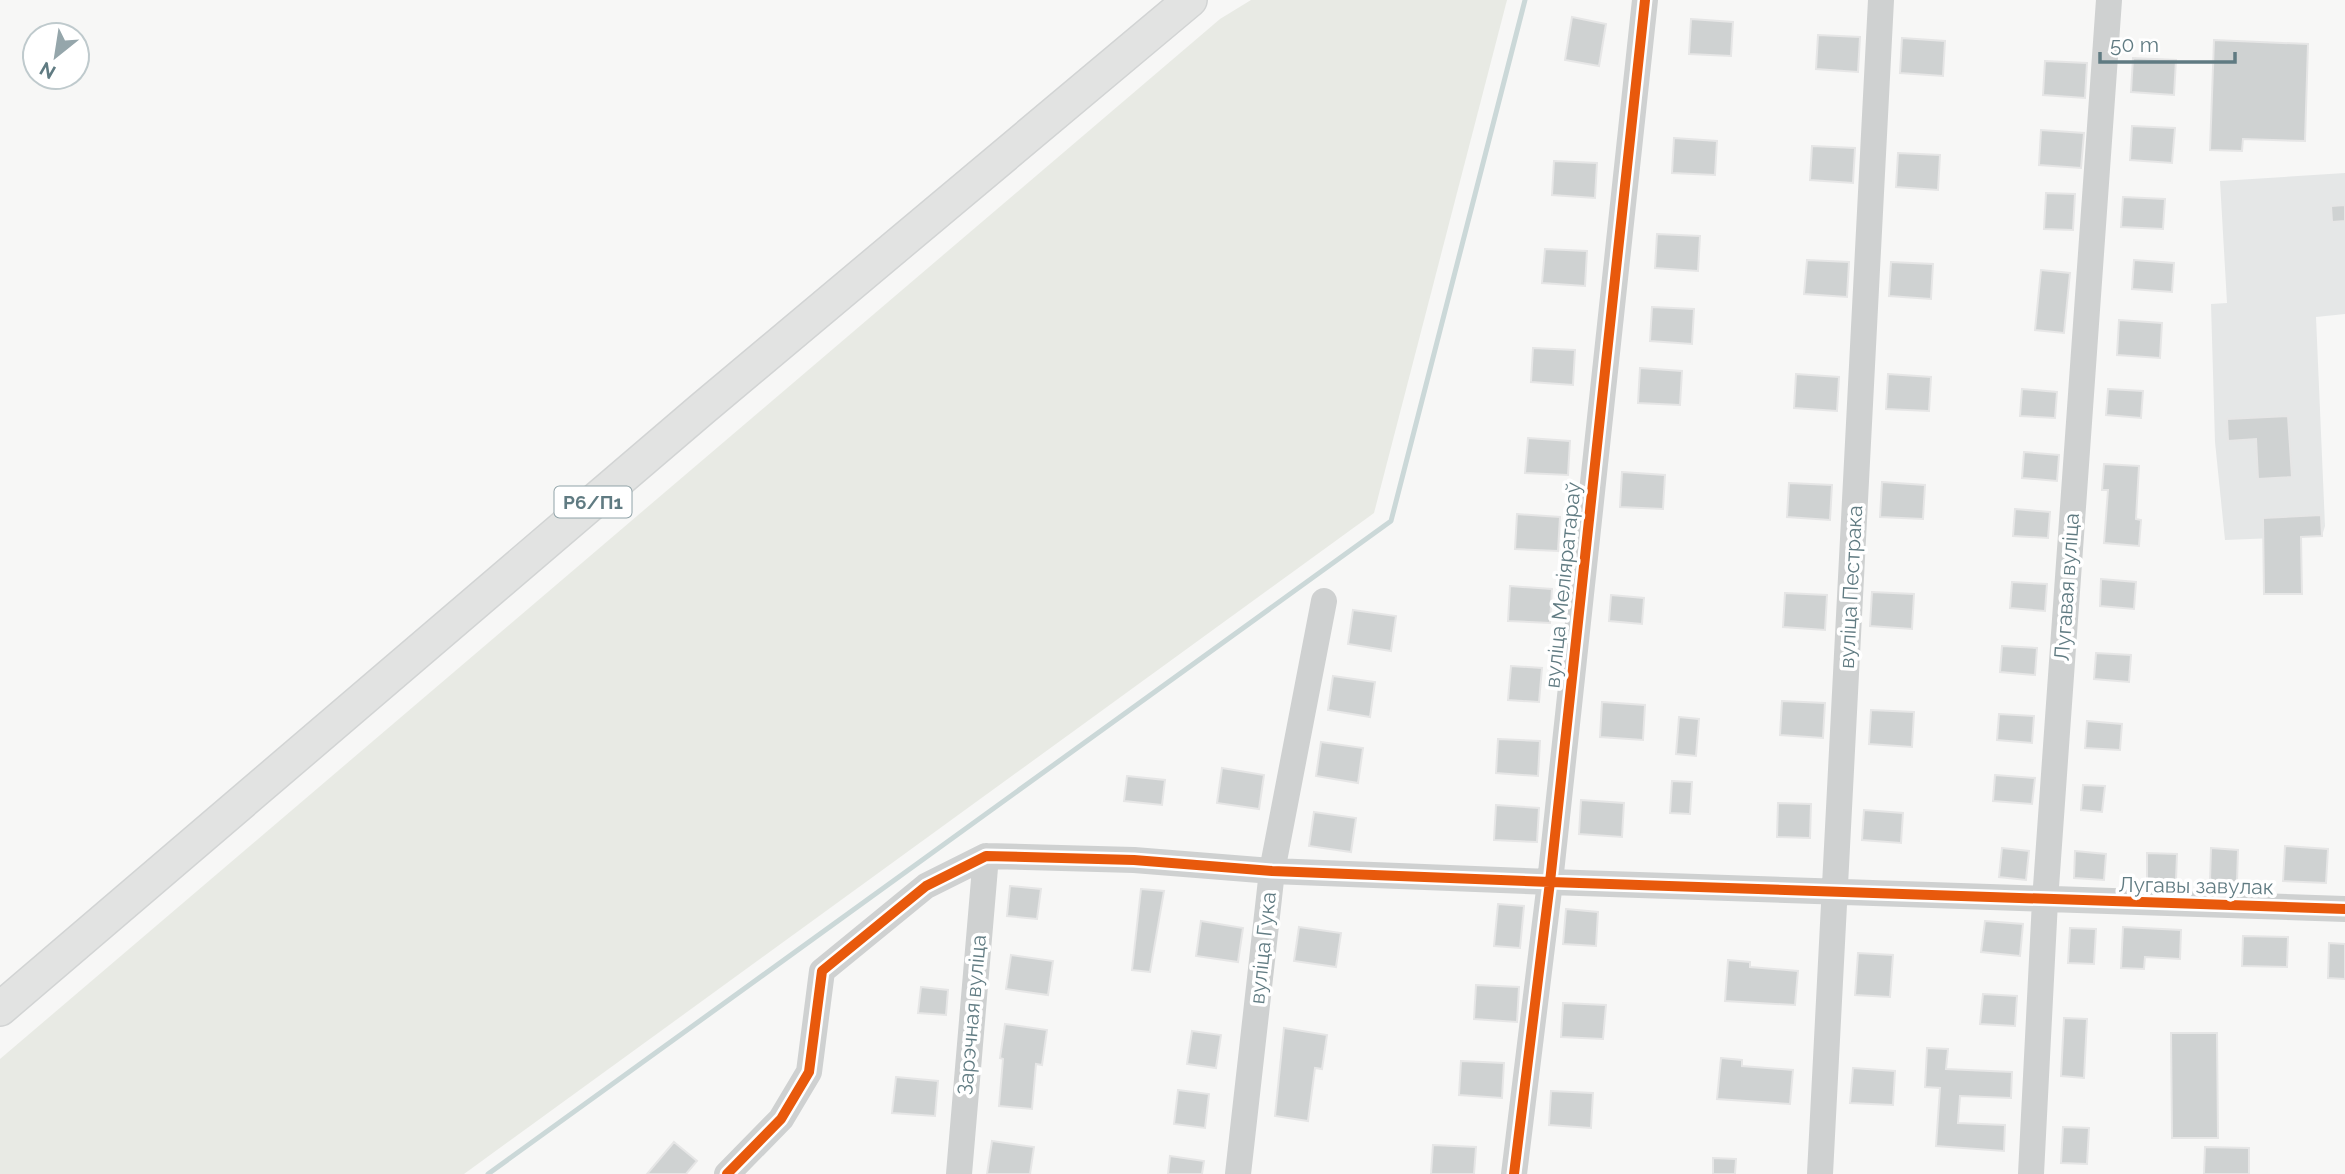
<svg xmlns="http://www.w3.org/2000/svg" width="2345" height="1174" viewBox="0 0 2345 1174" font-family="Raleway,sans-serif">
<rect width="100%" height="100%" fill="#f7f7f6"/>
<path fill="#e5e7e7" d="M 2345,173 L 2345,314 L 2316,317 L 2325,526 L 2322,536 L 2225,540 L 2215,442 L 2211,304 L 2227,303 L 2220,181 Z"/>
<path fill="#e8eae4" d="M 1251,0 L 1507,0 L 1374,513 L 464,1174 L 0,1174 L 0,1059 L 1220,19 Z"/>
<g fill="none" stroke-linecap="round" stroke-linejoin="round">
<path stroke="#cbd8d8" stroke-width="5" d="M 488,1174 L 1391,521 L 1525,0"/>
</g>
<path fill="#cfd2d2" stroke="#e6e6e6" stroke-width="2" d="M 1572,17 L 1606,24 L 1599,66 L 1565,60 Z
M 1691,19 L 1733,22 L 1731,56 L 1689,54 Z
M 1818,35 L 1860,37 L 1858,72 L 1816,69 Z
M 1902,38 L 1945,41 L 1943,76 L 1900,73 Z
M 2214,40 L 2308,44 L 2305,141 L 2243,139 L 2242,151 L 2210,150 Z
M 2133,58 L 2176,60 L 2174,95 L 2131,92 Z
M 2045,61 L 2087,63 L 2085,98 L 2043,95 Z
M 2132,126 L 2175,128 L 2172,163 L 2130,160 Z
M 2041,130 L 2084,133 L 2081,168 L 2039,165 Z
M 1674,138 L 1717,141 L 1715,175 L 1672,173 Z
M 1812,146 L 1855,148 L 1853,183 L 1810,180 Z
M 1898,153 L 1940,155 L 1938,190 L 1896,187 Z
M 1554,161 L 1597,163 L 1595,198 L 1552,195 Z
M 2046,193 L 2075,194 L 2073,230 L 2044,229 Z
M 2123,197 L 2165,199 L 2163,229 L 2121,227 Z
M 2345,205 L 2345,221 L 2332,222 L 2331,206 Z
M 1657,234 L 1700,236 L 1698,271 L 1655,268 Z
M 1545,249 L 1587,251 L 1585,286 L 1542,283 Z
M 1807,260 L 1849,262 L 1847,297 L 1804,294 Z
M 2134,260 L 2174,263 L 2172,292 L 2132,289 Z
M 1891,262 L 1933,264 L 1931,299 L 1889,296 Z
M 2041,270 L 2070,273 L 2064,333 L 2035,330 Z
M 1652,307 L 1694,309 L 1692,344 L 1650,341 Z
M 2119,320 L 2162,323 L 2160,358 L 2117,355 Z
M 1533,348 L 1575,350 L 1573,385 L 1531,382 Z
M 1640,368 L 1682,371 L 1680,405 L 1638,403 Z
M 1796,374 L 1839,377 L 1837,411 L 1794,408 Z
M 1888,374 L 1931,377 L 1929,411 L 1886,409 Z
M 2022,389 L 2057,392 L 2055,418 L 2020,416 Z
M 2108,389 L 2143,391 L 2141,418 L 2106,415 Z
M 2288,416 L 2292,477 L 2258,479 L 2256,439 L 2228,441 L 2227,419 Z
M 1528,438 L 1570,441 L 1568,475 L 1525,473 Z
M 2024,452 L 2059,455 L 2057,481 L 2022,478 Z
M 2104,464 L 2139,466 L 2136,519 L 2141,520 L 2139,546 L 2104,543 L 2108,490 L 2102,490 Z
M 1622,472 L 1665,475 L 1663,509 L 1620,507 Z
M 1882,482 L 1925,485 L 1923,519 L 1880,517 Z
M 1789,483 L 1832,485 L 1830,520 L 1787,517 Z
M 2015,509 L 2050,512 L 2048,538 L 2013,536 Z
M 1517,514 L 1560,517 L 1558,551 L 1515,549 Z
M 2321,515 L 2322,536 L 2301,537 L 2302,594 L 2264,594 L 2263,518 Z
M 2101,579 L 2136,582 L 2134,609 L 2100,606 Z
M 2012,582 L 2047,584 L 2045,611 L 2010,608 Z
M 1510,586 L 1552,589 L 1550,623 L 1508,621 Z
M 1872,592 L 1914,594 L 1912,629 L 1870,626 Z
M 1785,593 L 1827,595 L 1825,630 L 1783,627 Z
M 1611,595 L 1644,598 L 1642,624 L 1609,621 Z
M 1353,610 L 1396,616 L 1391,651 L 1348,644 Z
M 2002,646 L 2037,648 L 2035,675 L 2000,672 Z
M 2096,653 L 2131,655 L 2129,682 L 2094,679 Z
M 1511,666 L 1542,668 L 1539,702 L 1508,700 Z
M 1333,676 L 1375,682 L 1370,717 L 1328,710 Z
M 1782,701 L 1825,703 L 1823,738 L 1780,735 Z
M 1602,702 L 1645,705 L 1643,740 L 1600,737 Z
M 1871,710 L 1914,712 L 1912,747 L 1869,744 Z
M 1999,714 L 2034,716 L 2032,743 L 1997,740 Z
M 1679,717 L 1699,719 L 1696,756 L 1676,754 Z
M 2087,721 L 2122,724 L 2120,750 L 2085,748 Z
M 1498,739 L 1540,741 L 1538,776 L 1496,773 Z
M 1321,742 L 1363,748 L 1358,783 L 1316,776 Z
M 1222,768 L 1264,775 L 1259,809 L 1217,803 Z
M 1995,775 L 2035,778 L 2032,804 L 1993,801 Z
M 1127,776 L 1165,780 L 1162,805 L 1124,801 Z
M 1672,781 L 1692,782 L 1690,814 L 1670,813 Z
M 2083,785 L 2105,786 L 2102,812 L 2081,810 Z
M 1581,800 L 1624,803 L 1622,837 L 1579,834 Z
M 1778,803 L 1811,804 L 1810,838 L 1777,837 Z
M 1496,805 L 1539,808 L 1537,842 L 1494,840 Z
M 1864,810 L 1903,813 L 1901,843 L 1862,840 Z
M 1314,812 L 1356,818 L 1351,852 L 1309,846 Z
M 2285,846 L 2328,849 L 2326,883 L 2283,881 Z
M 2002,848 L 2029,851 L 2026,880 L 1999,877 Z
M 2211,848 L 2238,850 L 2237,882 L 2210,881 Z
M 2075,851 L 2106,854 L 2104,880 L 2074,878 Z
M 2147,853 L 2177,854 L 2176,880 L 2147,879 Z
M 1010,886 L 1041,889 L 1037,919 L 1007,916 Z
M 1141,889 L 1164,891 L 1150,972 L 1132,970 Z
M 1498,904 L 1524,906 L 1520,948 L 1494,946 Z
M 1566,909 L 1598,912 L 1596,946 L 1563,944 Z
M 1201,921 L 1243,928 L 1238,962 L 1196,956 Z
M 1985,921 L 2023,924 L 2020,956 L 1981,952 Z
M 1299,927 L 1341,933 L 1336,967 L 1294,961 Z
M 2123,927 L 2181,930 L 2180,959 L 2145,957 L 2144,969 L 2121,968 Z
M 2070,928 L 2096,929 L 2094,964 L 2068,963 Z
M 2243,936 L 2288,937 L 2287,967 L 2242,966 Z
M 2329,943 L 2345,944 L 2345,979 L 2328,978 Z
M 1858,953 L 1893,955 L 1890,997 L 1855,995 Z
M 1011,955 L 1053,961 L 1048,995 L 1006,989 Z
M 1728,960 L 1750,962 L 1750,967 L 1798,971 L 1795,1005 L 1725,1001 Z
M 1476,985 L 1519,987 L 1517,1022 L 1474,1019 Z
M 921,987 L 948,990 L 946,1015 L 918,1013 Z
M 1983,994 L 2017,996 L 2015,1026 L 1980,1024 Z
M 1563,1003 L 1606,1005 L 1603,1039 L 1561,1037 Z
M 2064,1018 L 2087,1019 L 2084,1078 L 2061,1076 Z
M 1005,1024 L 1047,1030 L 1042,1065 L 1036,1064 L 1032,1109 L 999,1106 L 1003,1059 L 1000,1058 Z
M 1284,1028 L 1327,1035 L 1322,1069 L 1315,1068 L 1308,1121 L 1275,1116 Z
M 1192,1031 L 1221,1035 L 1216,1068 L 1187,1064 Z
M 2171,1033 L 2217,1033 L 2218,1138 L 2172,1138 Z
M 1927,1048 L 1948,1049 L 1946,1069 L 2012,1072 L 2011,1098 L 1960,1096 L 1958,1123 L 2005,1125 L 2004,1151 L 1936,1146 L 1940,1088 L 1925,1087 Z
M 1721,1058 L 1742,1060 L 1742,1066 L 1793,1070 L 1790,1104 L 1717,1099 Z
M 1461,1061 L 1504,1063 L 1502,1098 L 1459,1095 Z
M 1853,1068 L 1895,1071 L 1893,1105 L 1850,1103 Z
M 896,1077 L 938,1081 L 935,1116 L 892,1113 Z
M 1178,1090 L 1209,1094 L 1205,1128 L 1174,1124 Z
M 1551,1091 L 1593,1093 L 1591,1128 L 1549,1125 Z
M 2063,1127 L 2089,1128 L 2087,1164 L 2061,1163 Z
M 992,1141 L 1034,1147 L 1030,1174 L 987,1174 Z
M 674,1142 L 697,1161 L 686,1174 L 647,1174 Z
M 1433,1145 L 1476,1147 L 1474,1174 L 1431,1174 Z
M 2205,1147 L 2249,1148 L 2249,1174 L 2204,1174 Z
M 1170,1156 L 1204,1161 L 1202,1174 L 1168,1174 Z
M 1713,1158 L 1736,1159 L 1735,1174 L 1713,1174 Z"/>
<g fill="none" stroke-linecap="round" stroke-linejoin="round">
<g stroke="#d2d4d4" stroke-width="36">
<path id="major" d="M 0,1009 L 702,409 L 1190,0"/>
</g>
<path stroke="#cfd1d1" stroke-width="26" d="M 727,1174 L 781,1119 L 809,1072 L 822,971 L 926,886 L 986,856 L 1134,860 L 1272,871 L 1550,882 L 2345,909
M 959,1174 L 986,856
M 1238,1174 L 1272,871 L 1324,601
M 1514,1174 L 1550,882 L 1645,0
M 1820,1174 L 1881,0
M 2031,1174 L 2045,901 L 2109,0"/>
<use href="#major" stroke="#e2e3e2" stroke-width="33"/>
<g stroke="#fff" stroke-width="15">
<path id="cycleway" d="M 727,1174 L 781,1119 L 809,1072 L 822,971 L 926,886 L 986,856 L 1134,860 L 1272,871 L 1550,882 L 2345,909
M 1514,1174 L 1550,882 L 1645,0"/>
</g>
<use href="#cycleway" stroke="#e8590c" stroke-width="10"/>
</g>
<g text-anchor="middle" stroke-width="7" stroke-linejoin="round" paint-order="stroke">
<rect fill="#fff" stroke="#90a3a8" stroke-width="2" x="554.5" y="486.5" width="77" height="31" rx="5"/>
<g font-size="19" font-weight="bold" fill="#607b82">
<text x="593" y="509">Р6/П1</text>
</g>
<g font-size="21" fill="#607b82" stroke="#fff">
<text transform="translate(1563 585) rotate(-84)" y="7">вуліца Меліяратараў</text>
<text transform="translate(1851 587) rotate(-87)" y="7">вуліца Пестрака</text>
<text transform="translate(2067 587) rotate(-86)" y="7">Лугавая вуліца</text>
<text transform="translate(2196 886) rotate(1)" y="7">Лугавы завулак</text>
<text transform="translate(1263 948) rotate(-84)" y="7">вуліца Гука</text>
<text transform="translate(972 1015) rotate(-85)" y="7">Зарэчная вуліца</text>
</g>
</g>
<g transform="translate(56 56) rotate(210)"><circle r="33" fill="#ffffff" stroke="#bfcacd" stroke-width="2"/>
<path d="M0-5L12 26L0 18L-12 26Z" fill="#95a6ab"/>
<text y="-10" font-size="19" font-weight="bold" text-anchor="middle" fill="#607b82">N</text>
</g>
<path d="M2100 52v10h135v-10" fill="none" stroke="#607b82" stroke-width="3.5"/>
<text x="2110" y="52" font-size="21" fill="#607b82" stroke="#ffffff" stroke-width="5" paint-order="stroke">50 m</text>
</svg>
